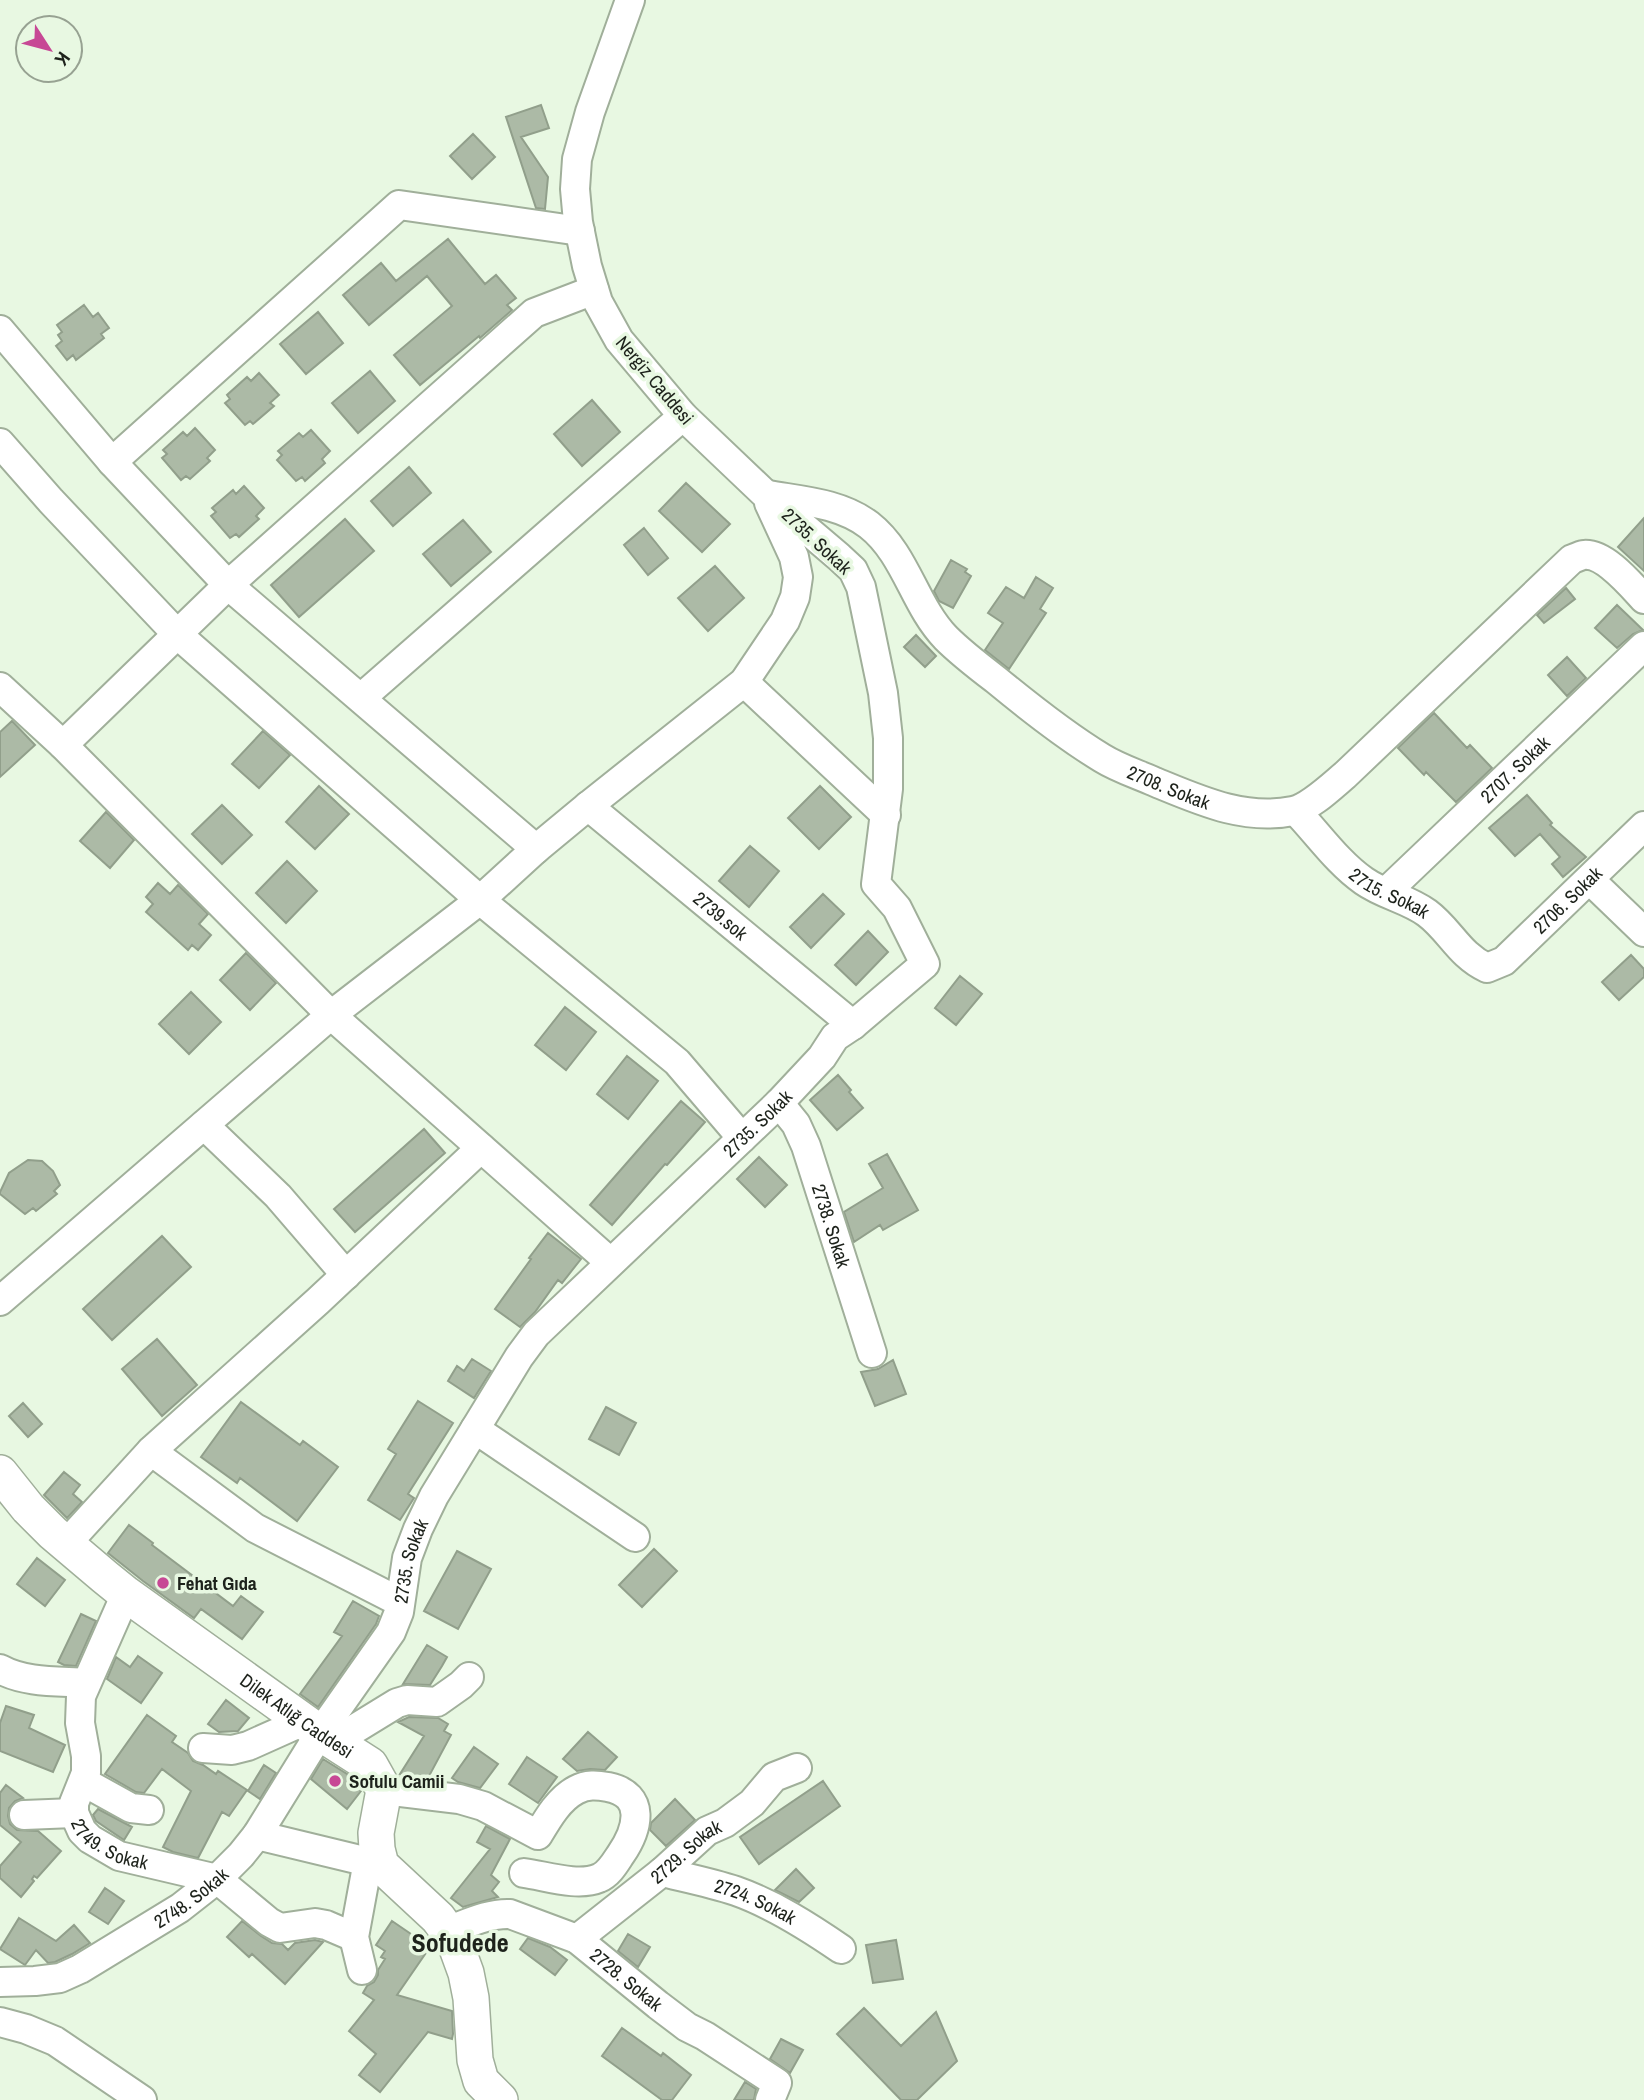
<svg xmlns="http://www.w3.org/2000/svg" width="1644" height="2100" viewBox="0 0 1644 2100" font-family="'Archivo Narrow',sans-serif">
<rect width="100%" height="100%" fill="#e8f8e2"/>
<path fill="#acbaa6" stroke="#919f8b" stroke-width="2" d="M 541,105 L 549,128 L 521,137 L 548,177 L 545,209 L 536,208 L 506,117 Z
M 473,134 L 495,157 L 472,179 L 450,156 Z
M 448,239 L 485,284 L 496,275 L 516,298 L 507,305 L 512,310 L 480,338 L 479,336 L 420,385 L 394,355 L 452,306 L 427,276 L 369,325 L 343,295 L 381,263 L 396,281 Z
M 84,305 L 93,317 L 98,313 L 109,328 L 101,334 L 104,338 L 76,360 L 73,355 L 67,360 L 56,346 L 62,341 L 58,335 L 62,332 L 57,325 Z
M 318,312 L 343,343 L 306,374 L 280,344 Z
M 370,371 L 395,401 L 358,433 L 332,403 Z
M 259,373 L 279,395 L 270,403 L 274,406 L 253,424 L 250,421 L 245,425 L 225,403 L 230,399 L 227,395 L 247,377 L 251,381 Z
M 592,400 L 620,432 L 582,466 L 554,434 Z
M 195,428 L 215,450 L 207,458 L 210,461 L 190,479 L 186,476 L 181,480 L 162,458 L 167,454 L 163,450 L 183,432 L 187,436 Z
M 311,430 L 330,451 L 322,459 L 325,463 L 305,481 L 302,477 L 296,481 L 277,460 L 282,455 L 278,451 L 299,433 L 303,437 Z
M 409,467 L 431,493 L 393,526 L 371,501 Z
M 686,483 L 730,524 L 702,552 L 659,511 Z
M 244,486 L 264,508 L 256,516 L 259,519 L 239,537 L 236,534 L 230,538 L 211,516 L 216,512 L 212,508 L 233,490 L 236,494 Z
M 1644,518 L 1644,571 L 1618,547 Z
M 345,519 L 374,551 L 299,617 L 271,585 Z
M 463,520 L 491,552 L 451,586 L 423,554 Z
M 644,528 L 668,558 L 648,575 L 624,545 Z
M 951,560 L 967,569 L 965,572 L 971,576 L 953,608 L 939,601 L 934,591 Z
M 715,566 L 744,598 L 708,631 L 678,598 Z
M 1036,577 L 1053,588 L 1040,609 L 1046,613 L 1009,669 L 985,650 L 1003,623 L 988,613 L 1006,587 L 1024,598 Z
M 1566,588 L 1575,599 L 1544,623 L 1537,615 Z
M 1617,605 L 1643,630 L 1633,634 L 1617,648 L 1595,628 Z
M 916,635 L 936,656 L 925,667 L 904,647 Z
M 1567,657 L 1586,678 L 1567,696 L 1548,675 Z
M 1434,713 L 1467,748 L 1470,745 L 1492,768 L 1456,802 L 1426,772 L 1424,775 L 1398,748 Z
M 12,721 L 35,745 L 0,777 L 0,732 Z
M 263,731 L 290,755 L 259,788 L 232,764 Z
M 319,786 L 349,814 L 315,849 L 286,822 Z
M 820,786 L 851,817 L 819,849 L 788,818 Z
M 1527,795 L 1552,823 L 1550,825 L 1586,857 L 1563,877 L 1552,864 L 1560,857 L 1540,834 L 1515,856 L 1489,828 Z
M 222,805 L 252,835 L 222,864 L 192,834 Z
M 106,812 L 134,840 L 110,868 L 80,841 Z
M 750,846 L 779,871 L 749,907 L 719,881 Z
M 287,861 L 317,891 L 286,923 L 256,893 Z
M 158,883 L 170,894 L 178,885 L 208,914 L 199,924 L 211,935 L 198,950 L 192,945 L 188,950 L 146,912 L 153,904 L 146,897 Z
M 823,894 L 844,914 L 811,948 L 790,927 Z
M 868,931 L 888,952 L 856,985 L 835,965 Z
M 246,953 L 276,983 L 250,1010 L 220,980 Z
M 1631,955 L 1644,969 L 1644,977 L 1619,1000 L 1602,982 Z
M 960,976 L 982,994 L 956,1025 L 935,1008 Z
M 191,992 L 221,1022 L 189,1054 L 159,1024 Z
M 565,1007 L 596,1032 L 566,1070 L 535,1045 Z
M 627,1056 L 658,1081 L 628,1119 L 597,1094 Z
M 838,1075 L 851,1090 L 849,1092 L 863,1108 L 837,1130 L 810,1100 Z
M 681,1101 L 705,1122 L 667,1165 L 665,1164 L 612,1225 L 590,1205 Z
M 424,1129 L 445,1153 L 355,1232 L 334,1209 Z
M 887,1154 L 918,1210 L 883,1230 L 880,1225 L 854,1242 L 844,1212 L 883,1188 L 869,1164 Z
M 759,1157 L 787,1185 L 765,1207 L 737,1179 Z
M 28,1160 L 42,1161 L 53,1171 L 60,1185 L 54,1191 L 57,1194 L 36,1211 L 33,1208 L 25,1214 L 0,1194 L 0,1192 L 9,1173 Z
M 548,1233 L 581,1259 L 562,1283 L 558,1280 L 535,1312 L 520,1327 L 495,1309 L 531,1259 L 529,1258 Z
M 162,1236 L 191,1267 L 112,1340 L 83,1309 Z
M 157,1339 L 197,1385 L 162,1416 L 122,1369 Z
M 472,1359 L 491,1371 L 474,1398 L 448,1381 L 457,1366 L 464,1371 Z
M 893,1360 L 906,1394 L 875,1406 L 861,1372 L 878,1369 Z
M 418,1401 L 453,1423 L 408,1494 L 414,1498 L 400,1520 L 368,1500 L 396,1454 L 388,1449 Z
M 241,1402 L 300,1445 L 303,1441 L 338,1467 L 297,1521 L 240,1478 L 237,1483 L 201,1457 Z
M 23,1403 L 42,1424 L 28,1437 L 9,1416 Z
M 606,1407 L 636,1423 L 619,1455 L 589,1439 Z
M 64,1472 L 80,1485 L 73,1494 L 82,1502 L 67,1518 L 44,1495 Z
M 129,1525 L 153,1543 L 152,1545 L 233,1606 L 241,1596 L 263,1612 L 242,1639 L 201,1609 L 194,1618 L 143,1581 L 108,1553 Z
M 654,1549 L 677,1571 L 642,1607 L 619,1585 Z
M 457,1551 L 491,1569 L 458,1629 L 424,1611 Z
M 37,1558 L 65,1580 L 45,1606 L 17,1584 Z
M 353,1601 L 379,1616 L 376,1624 L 318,1707 L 300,1694 L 342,1636 L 334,1632 Z
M 81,1614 L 96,1621 L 76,1666 L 64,1665 L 58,1662 Z
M 427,1645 L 447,1657 L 442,1666 L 430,1685 L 403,1684 Z
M 138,1656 L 162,1673 L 141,1703 L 107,1679 L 116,1657 L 130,1667 Z
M 226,1700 L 249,1718 L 238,1731 L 219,1732 L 208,1724 Z
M 6,1706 L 34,1715 L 29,1728 L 65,1745 L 53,1772 L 0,1751 L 0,1723 Z
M 147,1715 L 176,1736 L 172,1742 L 188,1753 L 193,1761 L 203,1765 L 216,1774 L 218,1771 L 247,1790 L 229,1816 L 222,1812 L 198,1858 L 173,1852 L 163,1847 L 191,1791 L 162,1769 L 144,1793 L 136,1792 L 105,1774 Z
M 409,1717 L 438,1718 L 448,1724 L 444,1731 L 451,1735 L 428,1778 L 400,1774 L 424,1736 L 398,1722 Z
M 588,1732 L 617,1757 L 605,1770 L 590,1769 L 577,1771 L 563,1759 Z
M 474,1747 L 498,1764 L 480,1788 L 458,1782 L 452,1778 Z
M 527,1757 L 557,1777 L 538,1803 L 509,1784 Z
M 323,1759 L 355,1779 L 361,1791 L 347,1809 L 311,1779 Z
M 264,1765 L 276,1773 L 260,1799 L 248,1791 Z
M 823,1781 L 840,1806 L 759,1864 L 740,1837 Z
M 6,1785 L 23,1798 L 15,1801 L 9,1808 L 8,1816 L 10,1824 L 17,1830 L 38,1831 L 61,1851 L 37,1878 L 34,1876 L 32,1879 L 34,1881 L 21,1897 L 0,1878 L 0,1866 L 21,1842 L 0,1825 L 0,1793 Z
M 675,1799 L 695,1820 L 666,1846 L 650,1830 L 651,1823 Z
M 98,1809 L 132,1827 L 124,1840 L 96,1821 L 93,1815 Z
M 486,1826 L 510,1839 L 491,1875 L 499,1882 L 492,1891 L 498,1897 L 463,1907 L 451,1898 L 490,1849 L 477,1842 Z
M 796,1869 L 814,1888 L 799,1902 L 775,1890 Z
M 105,1888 L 124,1901 L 108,1924 L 89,1912 Z
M 19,1918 L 56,1941 L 74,1925 L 90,1943 L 72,1954 L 55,1962 L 48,1963 L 36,1950 L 25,1965 L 0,1949 Z
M 242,1921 L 261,1936 L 272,1943 L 282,1944 L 288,1950 L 295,1943 L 315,1940 L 323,1942 L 285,1984 L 252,1954 L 249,1957 L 227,1937 Z
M 392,1921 L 430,1947 L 397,1995 L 452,2011 L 453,2034 L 452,2039 L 428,2032 L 380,2092 L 359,2075 L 376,2054 L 349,2031 L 374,2000 L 363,1993 L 367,1986 L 374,1982 L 378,1975 L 378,1970 L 385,1959 L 381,1957 L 385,1951 L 376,1945 Z
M 628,1934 L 650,1947 L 638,1967 L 618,1951 Z
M 528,1938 L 550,1947 L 567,1960 L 555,1975 L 520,1949 Z
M 896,1940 L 903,1979 L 873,1983 L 866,1945 Z
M 864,2008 L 901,2046 L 936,2012 L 957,2061 L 917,2100 L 901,2100 L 837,2034 Z
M 622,2028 L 661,2056 L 663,2053 L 691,2075 L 672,2100 L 662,2100 L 602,2056 Z
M 781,2039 L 803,2050 L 790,2073 L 770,2059 Z
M 745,2082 L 756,2089 L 754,2100 L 734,2100 Z"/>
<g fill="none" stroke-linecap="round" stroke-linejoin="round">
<g stroke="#a0af9a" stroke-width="32">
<g id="minor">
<path d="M 0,330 L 112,462 L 228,585 L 536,849"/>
<path d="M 0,443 L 51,501 L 177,634 L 480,900 L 677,1062 L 742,1138"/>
<path d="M 112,462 L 399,205 L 580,231"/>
<path id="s1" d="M 768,495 C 802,501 840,503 869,525 C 906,554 914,605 946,638 C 961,653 978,666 995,679 C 1029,707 1064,735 1102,758 C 1118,768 1137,774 1155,782 C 1199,800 1244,821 1293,811 C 1309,808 1332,786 1345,775 L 1572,559 C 1576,558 1579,556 1583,555 C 1604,552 1631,585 1644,599"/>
<path d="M 744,682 L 886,815"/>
<path d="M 0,687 L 63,745 L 331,1015 L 610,1262"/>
<path d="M 361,698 L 683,416"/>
<path d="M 63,745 L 228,585 L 534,313 L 594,290"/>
<path id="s2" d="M 588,806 L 853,1025"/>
<path id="s3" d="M 1296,811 C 1318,834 1338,863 1364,881 C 1384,895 1408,899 1427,913 C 1450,930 1459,955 1487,968 L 1504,961 L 1644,826"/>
<path d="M 1590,880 L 1644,932"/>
<path id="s4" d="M 1386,892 L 1644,646"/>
<path id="s5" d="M 779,1103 L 796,1124 L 806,1146 L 872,1353"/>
<path d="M 204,1125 L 278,1196 L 346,1275"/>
<path d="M 0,1301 L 331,1015 L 480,900 L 536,849 L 588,806 L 744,682 L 785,621 L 795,597 L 798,577 L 794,557 L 769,503"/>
<path d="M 475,1429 L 635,1537"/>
<path d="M 151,1451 L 255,1528 L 400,1602"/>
<path d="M 66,1544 L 151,1451 L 318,1301 L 481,1148"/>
<path id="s6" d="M 126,1594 L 81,1696 L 80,1723 L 86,1756 L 86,1773 L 74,1803 L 74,1813 L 82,1831 L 90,1839 L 119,1856 L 217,1879 L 269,1922 L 280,1928 L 315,1923 L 326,1925 L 354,1937"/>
<path d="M 0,1669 C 25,1683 59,1681 86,1683"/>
<path d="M 335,1741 L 397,1703 L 407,1700 L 437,1702 L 461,1685 L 469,1677"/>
<path d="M 203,1748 L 232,1750 L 248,1746 L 304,1721"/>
<path d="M 84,1782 L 131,1808 L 149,1810"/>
<path d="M 384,1790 L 459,1799 L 483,1806 L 538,1835 C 548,1818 559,1799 576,1790 C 587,1784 597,1785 608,1787 C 647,1795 638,1829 621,1854 C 615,1863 609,1874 599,1878 C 578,1887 546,1876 524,1873"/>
<path d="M 24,1815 L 74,1813"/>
<path d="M 257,1835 L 381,1865"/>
<path id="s7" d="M 662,1872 C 687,1878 712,1883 736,1891 C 773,1904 809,1927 841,1949"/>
<path id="s8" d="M 447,1931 C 467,1924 488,1913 510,1914 L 577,1939 L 658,2005 L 687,2027 L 705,2036 L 777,2083 L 770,2100"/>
<path id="s9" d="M 577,1939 L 662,1872 L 707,1831 L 725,1823 L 752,1803 L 774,1777 L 797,1768"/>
<path d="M 362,1970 L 354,1937 L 368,1861"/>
<path id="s10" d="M 0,1982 L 35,1981 L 60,1978 L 80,1969 L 180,1908 L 217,1879 L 241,1855 L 257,1835 L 320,1733 L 391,1632 L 399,1612 L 407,1558 L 418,1529 L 434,1496 L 475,1429 L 519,1357 L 536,1334 L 779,1103 L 822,1057 L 835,1037 L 853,1025 L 925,964 L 897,908 L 876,884 L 888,789 L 888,738 L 883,693 L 861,587 L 853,570 L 839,557 L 765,494 L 683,416 L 619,340 L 598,302 L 587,266 L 578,222 L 575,189 L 577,159 L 590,112 L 630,0"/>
<path d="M 0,2022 L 26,2029 L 55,2041 L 142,2100"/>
</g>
</g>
<g stroke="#a0af9a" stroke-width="38">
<g id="major">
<path id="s11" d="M 0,1473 L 28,1508 L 53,1533 L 105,1577 L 126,1594 L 320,1733 L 370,1765 L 384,1790 L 376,1833 L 377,1849 L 381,1865 L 438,1918 L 454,1940 L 466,1973 L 471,1998 L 475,2060 L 481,2081 L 500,2100"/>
</g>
</g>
<use href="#minor" stroke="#fff" stroke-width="28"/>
<use href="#major" stroke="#fff" stroke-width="35"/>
</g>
<g fill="#c74895" stroke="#e8f8e2" stroke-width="2.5">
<circle cx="163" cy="1583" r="7"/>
<circle cx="335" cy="1781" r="7"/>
</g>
<g text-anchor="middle" stroke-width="7" stroke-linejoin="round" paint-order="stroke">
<g font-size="19" fill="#1d221b" stroke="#e8f8e2">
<text transform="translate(655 380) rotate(50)" y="7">Nergiz Caddesi</text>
<text transform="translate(817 541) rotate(43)" y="7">2735. Sokak</text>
<text dy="7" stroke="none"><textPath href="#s4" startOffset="178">2707. Sokak</textPath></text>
<text dy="7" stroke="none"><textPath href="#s1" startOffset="514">2708. Sokak</textPath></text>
<text dy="7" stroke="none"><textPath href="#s3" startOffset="126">2715. Sokak</textPath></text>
<text dy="7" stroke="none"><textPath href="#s3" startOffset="357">2706. Sokak</textPath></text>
<text dy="7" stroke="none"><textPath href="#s2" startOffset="172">2739.sok</textPath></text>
<text dy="7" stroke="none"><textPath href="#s10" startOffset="1190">2735. Sokak</textPath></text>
<text dy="7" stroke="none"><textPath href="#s5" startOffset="135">2738. Sokak</textPath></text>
<text dy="7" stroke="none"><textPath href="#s10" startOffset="623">2735. Sokak</textPath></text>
<text dy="7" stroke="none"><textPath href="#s11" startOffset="385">Dilek Atlığ Caddesi</textPath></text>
<text dy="7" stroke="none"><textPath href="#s6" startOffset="282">2749. Sokak</textPath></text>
<text dy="7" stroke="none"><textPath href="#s9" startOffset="140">2729. Sokak</textPath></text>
<text dy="7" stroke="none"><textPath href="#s10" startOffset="214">2748. Sokak</textPath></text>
<text dy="7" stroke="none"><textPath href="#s7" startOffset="98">2724. Sokak</textPath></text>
<text dy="7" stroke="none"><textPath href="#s8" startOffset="201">2728. Sokak</textPath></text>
</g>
<g font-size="19" font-weight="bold" fill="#1d221b" stroke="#e8f8e2" text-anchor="start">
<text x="177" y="1590">Fehat Gıda</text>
<text x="349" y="1788">Sofulu Camii</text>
</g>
<g font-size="26" font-weight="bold" fill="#1d221b" stroke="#e8f8e2">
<text x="460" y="1952">Sofudede</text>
</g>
</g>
<g transform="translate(49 49) rotate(126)"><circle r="33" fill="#e8f8e2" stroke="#97a292" stroke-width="2"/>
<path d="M0-5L12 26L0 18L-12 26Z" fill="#c74895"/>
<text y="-10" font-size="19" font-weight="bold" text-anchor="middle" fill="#1d221b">K</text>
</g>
</svg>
